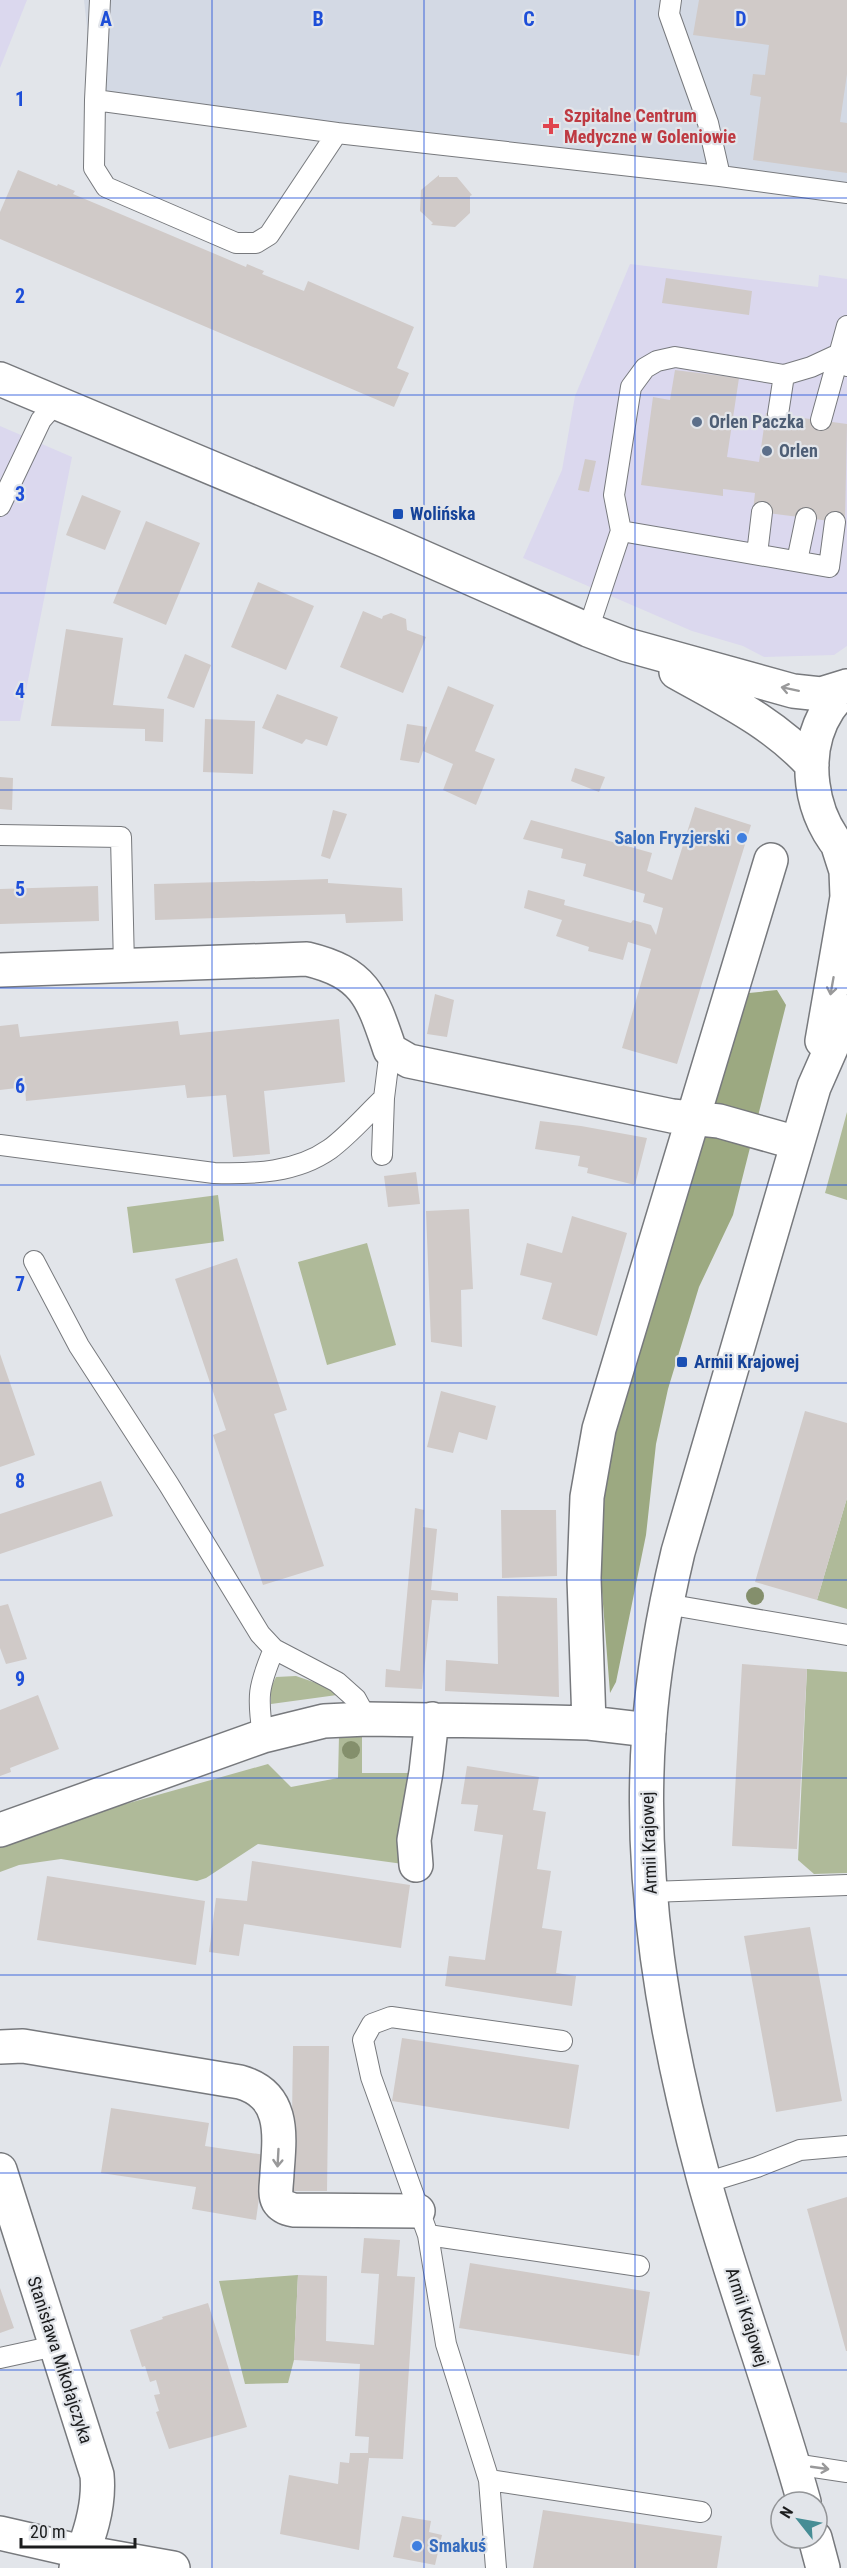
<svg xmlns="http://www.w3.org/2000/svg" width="847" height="2568" viewBox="0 0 847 2568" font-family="'Roboto Condensed',sans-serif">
<rect width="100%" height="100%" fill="#e2e5ea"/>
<path fill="#dbd8ee" d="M 0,0 L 27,0 L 0,68 Z
M 630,264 L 818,287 L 819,275 L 847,279 L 847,646 L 834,655 L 764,657 L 743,646 L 692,631 L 523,558 L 562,470 L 575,396 Z
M 0,426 L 72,457 L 20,721 L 0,721 Z"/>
<path fill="#d3d9e4" d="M 84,0 L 847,0 L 847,201 L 414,151 L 95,100 Z"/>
<path fill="#afba99" d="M 847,1112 L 847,1200 L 825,1193 Z
M 218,1195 L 224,1241 L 133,1253 L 127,1207 Z
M 367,1243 L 396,1345 L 327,1365 L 298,1262 Z
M 847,1498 L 847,1609 L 817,1600 Z
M 807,1669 L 847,1672 L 847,1873 L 814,1874 L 798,1860 Z
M 296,1676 L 325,1686 L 337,1695 L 271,1704 L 271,1687 L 276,1677 Z
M 339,1736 L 362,1736 L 362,1773 L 420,1773 L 403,1864 L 258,1844 L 206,1878 L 197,1881 L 61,1859 L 19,1865 L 0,1872 L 0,1846 L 79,1817 L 268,1764 L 291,1787 L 338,1778 Z
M 298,2275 L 294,2360 L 288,2383 L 245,2384 L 219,2281 Z"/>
<path fill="#9ca981" d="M 777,990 L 786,1005 L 733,1215 L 699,1287 L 668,1389 L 656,1444 L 646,1535 L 616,1682 L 610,1693 L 599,1553 L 599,1489 L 644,1326 L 749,993 Z"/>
<path fill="#d0cac8" d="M 699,0 L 847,0 L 847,74 L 840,122 L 847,123 L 847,173 L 753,160 L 761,97 L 750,95 L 753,74 L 765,75 L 769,45 L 693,35 Z
M 18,170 L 57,186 L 58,184 L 75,191 L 73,194 L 246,267 L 247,264 L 264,271 L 262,274 L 304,291 L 308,281 L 414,327 L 397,368 L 409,373 L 394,407 L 0,239 L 0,212 Z
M 439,175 L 439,177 L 457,177 L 472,195 L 470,196 L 470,213 L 455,227 L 431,225 L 433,223 L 420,211 L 421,190 Z
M 666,278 L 752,291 L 749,315 L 662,303 Z
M 675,370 L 739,378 L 727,457 L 759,462 L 766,413 L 847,424 L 845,523 L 753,511 L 755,493 L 723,489 L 723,496 L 641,485 L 653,397 L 670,400 Z
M 585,459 L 596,461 L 589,492 L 578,490 Z
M 82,495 L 121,511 L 105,550 L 66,535 Z
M 146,521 L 200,543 L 166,625 L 113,603 Z
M 258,582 L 314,606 L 286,670 L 231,647 Z
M 363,611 L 382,619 L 383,616 L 391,613 L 406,619 L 407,630 L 426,637 L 403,693 L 340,667 Z
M 66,629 L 123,638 L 113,705 L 164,709 L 163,742 L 145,741 L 145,729 L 51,726 Z
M 185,654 L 211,665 L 194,708 L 167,698 Z
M 448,686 L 494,705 L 475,751 L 495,759 L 476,805 L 443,790 L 453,764 L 423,751 L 419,763 L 400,760 L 407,724 L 427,727 L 423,748 Z
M 277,694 L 338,717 L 327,746 L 306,739 L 302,744 L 262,728 Z
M 205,719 L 255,721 L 253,774 L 203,772 Z
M 575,768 L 605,777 L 599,792 L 571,781 Z
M 0,777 L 13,778 L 12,810 L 0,809 Z
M 695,807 L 751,825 L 677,1064 L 622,1048 L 651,949 L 628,942 L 623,960 L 588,951 L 589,947 L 556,936 L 562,920 L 524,908 L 528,890 L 565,900 L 564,905 L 631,923 L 633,920 L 651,925 L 656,935 L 663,908 L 643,902 L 645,894 L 583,876 L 586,864 L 561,858 L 563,849 L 523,839 L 531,820 L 620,844 L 652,853 L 647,871 L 672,880 Z
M 333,810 L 347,814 L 330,859 L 321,856 Z
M 328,879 L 328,883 L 402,888 L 403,921 L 346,923 L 345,914 L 155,920 L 154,884 Z
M 98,886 L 99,921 L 0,924 L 0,889 Z
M 435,994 L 454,1000 L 447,1037 L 427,1034 Z
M 339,1019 L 345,1082 L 264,1091 L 270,1154 L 233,1157 L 226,1095 L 187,1098 L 185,1085 L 26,1101 L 25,1087 L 0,1090 L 0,1026 L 18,1024 L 20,1037 L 178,1021 L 180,1035 Z
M 540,1121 L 581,1126 L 647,1138 L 635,1185 L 587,1173 L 588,1168 L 578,1166 L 580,1156 L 535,1149 Z
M 416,1172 L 420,1204 L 388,1207 L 384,1176 Z
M 469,1209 L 473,1289 L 461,1290 L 462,1347 L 431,1342 L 426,1211 Z
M 572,1216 L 627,1233 L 597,1336 L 542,1319 L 552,1283 L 520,1275 L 527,1243 L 562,1253 Z
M 237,1258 L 287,1410 L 274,1414 L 324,1566 L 263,1585 L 213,1435 L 226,1430 L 175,1279 Z
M 0,1354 L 35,1455 L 0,1467 Z
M 441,1391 L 496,1406 L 487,1440 L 459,1432 L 453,1453 L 427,1447 Z
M 805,1411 L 847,1423 L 847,1498 L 817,1600 L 755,1582 Z
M 101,1481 L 113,1516 L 0,1554 L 0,1514 Z
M 415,1508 L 424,1510 L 423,1527 L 437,1529 L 431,1590 L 458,1593 L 458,1601 L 432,1600 L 422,1689 L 385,1687 L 386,1669 L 400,1671 Z
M 501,1510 L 556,1510 L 557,1576 L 502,1578 Z
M 497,1596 L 557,1598 L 559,1697 L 445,1691 L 446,1660 L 498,1664 Z
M 8,1604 L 27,1659 L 6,1664 L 0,1648 L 0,1606 Z
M 742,1664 L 807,1669 L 797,1849 L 732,1846 Z
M 38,1695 L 59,1749 L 10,1768 L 11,1772 L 0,1776 L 0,1710 Z
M 467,1766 L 539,1777 L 533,1810 L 546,1812 L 537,1869 L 551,1871 L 542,1928 L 562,1931 L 556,1973 L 576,1976 L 572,2006 L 445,1986 L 449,1956 L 485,1960 L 503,1835 L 474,1831 L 478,1805 L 461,1804 Z
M 252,1861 L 410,1885 L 401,1948 L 244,1924 L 239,1956 L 209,1952 L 216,1898 L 247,1901 Z
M 47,1876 L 205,1901 L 196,1965 L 37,1940 Z
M 810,1927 L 842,2101 L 776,2112 L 744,1936 Z
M 402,2038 L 579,2065 L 569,2129 L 392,2101 Z
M 293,2046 L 329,2046 L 327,2191 L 291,2191 Z
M 111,2108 L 209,2123 L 205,2146 L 265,2155 L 256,2220 L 192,2209 L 196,2187 L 101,2173 Z
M 847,2197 L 847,2351 L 846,2351 L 807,2209 Z
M 364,2238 L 400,2240 L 397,2276 L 415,2277 L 403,2459 L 369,2458 L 359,2550 L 280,2534 L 289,2475 L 338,2484 L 340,2462 L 349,2463 L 350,2453 L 368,2453 L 369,2437 L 355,2436 L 360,2364 L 294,2360 L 298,2275 L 327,2276 L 326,2341 L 374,2345 L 379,2274 L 361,2273 Z
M 470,2263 L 650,2292 L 639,2356 L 459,2328 Z
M 0,2288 L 14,2328 L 0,2333 Z
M 208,2303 L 247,2427 L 169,2449 L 156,2412 L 159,2411 L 154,2395 L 160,2394 L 156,2380 L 150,2382 L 145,2366 L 142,2367 L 130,2330 L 163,2319 L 162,2317 Z
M 543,2510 L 722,2536 L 717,2568 L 533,2568 Z
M 402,2516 L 431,2521 L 429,2532 L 442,2535 L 435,2565 L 393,2557 Z"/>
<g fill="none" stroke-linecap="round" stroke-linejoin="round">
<g stroke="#77797d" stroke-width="22">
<path id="service" d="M 100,0 L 95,100 L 94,168 L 106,187 L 236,243 L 256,243 L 269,235 L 337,133 L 720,176
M 671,0 L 669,14 L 708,123 L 720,176 L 847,193
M 95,100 L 337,133
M 778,414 L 784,375
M 821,420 L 847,326
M 0,506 L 41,420 L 56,403
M 621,531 L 614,495 L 631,387 L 645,368 L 657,361 L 675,357 L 784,375 L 811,367 L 839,354 L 847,366
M 757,554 L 762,512
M 797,561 L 806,518
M 588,630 L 621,531 L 829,567 L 835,522
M 0,835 L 121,837 L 124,966
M 0,1145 L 214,1173 C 254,1174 296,1173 330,1149 C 349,1135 366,1115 384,1098
M 382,1155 L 384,1098 L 390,1050
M 34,1261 L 79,1346 L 169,1485 L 260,1634 L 274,1649 C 258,1687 257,1696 263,1736
M 666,1604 L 847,1635
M 274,1649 L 337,1682 L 356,1699 L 367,1719
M 650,1892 L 847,1885
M 705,2183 L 757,2167 L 800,2150 L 847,2146
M 428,2235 L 639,2266
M 0,2358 L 55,2346
M 794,2464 L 847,2472
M 489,2480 L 701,2512
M 496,2568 L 489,2480 L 446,2344 L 428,2235 L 371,2077 L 363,2040 L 372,2024 L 391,2017 L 562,2041"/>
</g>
<g stroke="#77797d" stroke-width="36">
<path id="minor" d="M 0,970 L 307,959 C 365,973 372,997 390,1050 L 409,1061 L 672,1116 L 719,1121 L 797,1143
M 589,1723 L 584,1578 L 587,1497 L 599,1429 L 771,860
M 0,1830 L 263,1736 L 324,1721 L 367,1719 L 550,1722 L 589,1723 L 649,1730
M 416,1865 L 414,1840 L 426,1772 L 432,1719
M 0,2047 L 23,2046 L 240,2082 C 285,2095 280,2134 277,2173 C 277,2181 274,2194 278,2201 C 281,2206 288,2209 294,2210 L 418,2211
M 0,2170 L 97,2475 C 100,2507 89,2539 76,2568"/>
</g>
<g stroke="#77797d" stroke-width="36">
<path id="tertiary" d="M 0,379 L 386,541 L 588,630 L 627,645 L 793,691 L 821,694 L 847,686
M 676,672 C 724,699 774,723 812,765
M 847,686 C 841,693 835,700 829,708 C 800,752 809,818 847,855
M 822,1041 L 847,897 L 846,871 L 838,846
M 804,2502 C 774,2394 734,2288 704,2180 C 664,2033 638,1883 649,1731 C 653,1671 664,1611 678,1552 L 814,1087 L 847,1012
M 0,2533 L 83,2552 L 173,2568
M 815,2538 L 823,2568"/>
</g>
<use href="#service" stroke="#fff" stroke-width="20"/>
<use href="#minor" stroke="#fff" stroke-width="33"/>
<use href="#tertiary" stroke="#fff" stroke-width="33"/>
</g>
<g fill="#848f6c">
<circle cx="755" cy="1596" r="9"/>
<circle cx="351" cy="1750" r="9"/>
</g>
<defs><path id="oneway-shaft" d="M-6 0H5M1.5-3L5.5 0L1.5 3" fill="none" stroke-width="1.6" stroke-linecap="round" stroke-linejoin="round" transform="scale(1.5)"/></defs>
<g stroke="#99999a">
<use href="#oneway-shaft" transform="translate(790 689) rotate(-168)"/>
<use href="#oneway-shaft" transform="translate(832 986) rotate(100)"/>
<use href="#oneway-shaft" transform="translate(278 2158) rotate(93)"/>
<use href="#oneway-shaft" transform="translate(820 2468) rotate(8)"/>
</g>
<path fill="none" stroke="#1d4ed8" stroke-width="1.5" stroke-opacity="0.55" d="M 212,0 L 212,2568M 424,0 L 424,2568M 635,0 L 635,2568M 0,198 L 847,198M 0,395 L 847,395M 0,593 L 847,593M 0,790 L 847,790M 0,988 L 847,988M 0,1185 L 847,1185M 0,1383 L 847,1383M 0,1580 L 847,1580M 0,1778 L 847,1778M 0,1975 L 847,1975M 0,2173 L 847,2173M 0,2370 L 847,2370"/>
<path fill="#e0444e" stroke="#e2e5ea" stroke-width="2" d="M548 117h6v6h6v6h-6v6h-6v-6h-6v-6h6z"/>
<g fill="#5c6f8a" stroke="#e2e5ea" stroke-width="2">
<circle cx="697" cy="422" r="6"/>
<circle cx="767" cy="451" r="6"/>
</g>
<g fill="#1a4fb4" stroke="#e2e5ea" stroke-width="2">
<rect x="392" y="508" width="12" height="12" rx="3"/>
<rect x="676" y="1356" width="12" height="12" rx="3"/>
</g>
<g fill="#3f7fe0" stroke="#e2e5ea" stroke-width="2">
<circle cx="742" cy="838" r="6"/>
<circle cx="417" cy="2546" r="6"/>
</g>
<g text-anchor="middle" stroke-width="4.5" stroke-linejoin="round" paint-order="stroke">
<g font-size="18" font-weight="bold" fill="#be3a42" stroke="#e2e5ea" text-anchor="start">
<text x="564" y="122">Szpitalne Centrum<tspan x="564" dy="21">Medyczne w Goleniowie</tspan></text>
</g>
<g font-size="18" font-weight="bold" fill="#4e5e75" stroke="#e2e5ea" text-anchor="start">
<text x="709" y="428">Orlen Paczka</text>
<text x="779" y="457">Orlen</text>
</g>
<g font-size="18" font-weight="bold" fill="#164399" stroke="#e2e5ea" text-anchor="start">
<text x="410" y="520">Wolińska</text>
<text x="694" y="1368">Armii Krajowej</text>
</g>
<g font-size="18" font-weight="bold" fill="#366cbe" stroke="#e2e5ea" text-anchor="end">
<text x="730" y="844">Salon Fryzjerski</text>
<text x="429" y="2552" text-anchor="start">Smakuś</text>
</g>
<g font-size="18" fill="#1c1d1e" stroke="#e2e5ea">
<text transform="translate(649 1843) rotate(-92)" y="6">Armii Krajowej</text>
<text transform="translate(747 2317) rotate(72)" y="6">Armii Krajowej</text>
<text transform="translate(60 2360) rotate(72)" y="6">Stanisława Mikołajczyka</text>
</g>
</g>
<g font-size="20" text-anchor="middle" font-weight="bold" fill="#1d4ed8" stroke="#e2e5ea" stroke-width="4.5" stroke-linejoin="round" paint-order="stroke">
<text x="106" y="26">A</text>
<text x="318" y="26">B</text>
<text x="529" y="26">C</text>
<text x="741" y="26">D</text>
<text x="20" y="106">1</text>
<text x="20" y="303">2</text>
<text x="20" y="501">3</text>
<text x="20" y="698">4</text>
<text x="20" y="896">5</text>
<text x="20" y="1093">6</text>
<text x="20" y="1291">7</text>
<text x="20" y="1488">8</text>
<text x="20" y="1686">9</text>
</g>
<g transform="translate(799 2520) rotate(301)"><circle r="28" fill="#e2e5ea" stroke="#939598" stroke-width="1.5"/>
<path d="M0-4.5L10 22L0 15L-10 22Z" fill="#468d95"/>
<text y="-9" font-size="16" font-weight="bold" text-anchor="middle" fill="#1c1d1e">N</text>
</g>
<path d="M21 2538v9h114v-9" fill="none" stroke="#1c1d1e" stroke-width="3"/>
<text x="30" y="2538" font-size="18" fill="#1c1d1e" stroke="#e2e5ea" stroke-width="4.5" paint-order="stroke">20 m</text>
</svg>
